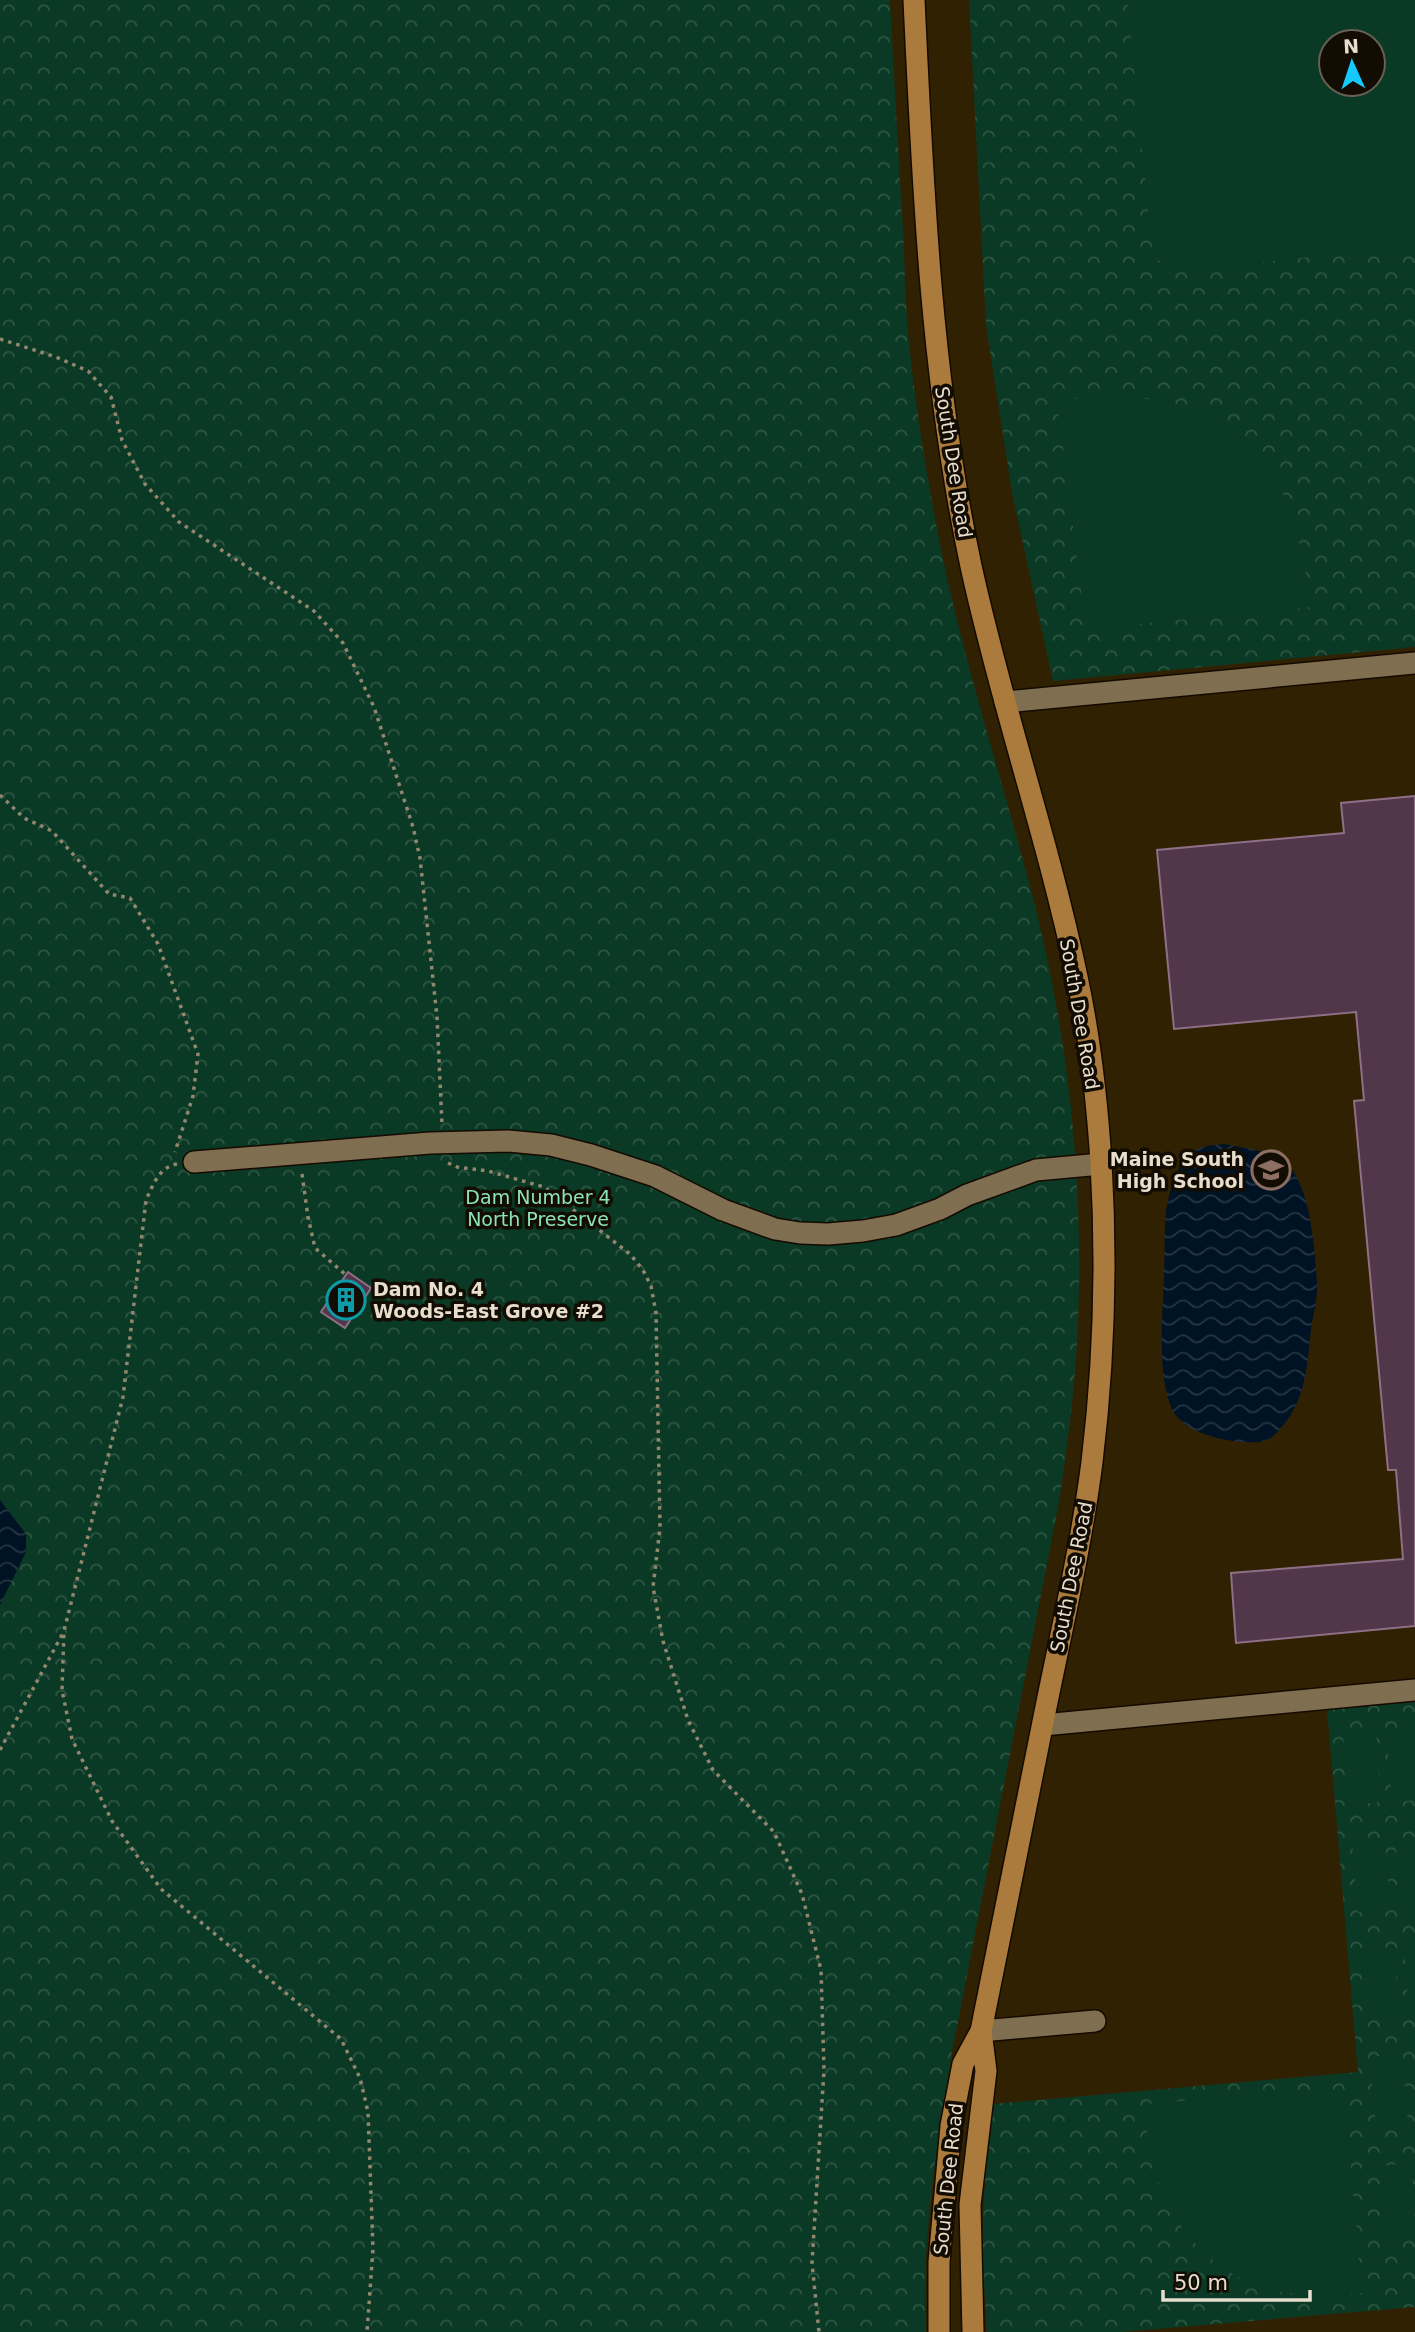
<svg xmlns="http://www.w3.org/2000/svg" width="1415" height="2332" viewBox="0 0 1415 2332" font-family="'DejaVu Sans',sans-serif">
<defs>
<pattern id="park-crowns" width="20" height="18" patternUnits="userSpaceOnUse" patternTransform="scale(1.75)"><rect width="20" height="18" fill="#0a3a25"/><path d="M2 6a3 3 0 1 1 6 0M12 15a3 3 0 1 1 6 0" fill="none" stroke="#2e5643"/></pattern>
<pattern id="water-waves" width="16" height="10" patternUnits="userSpaceOnUse" patternTransform="scale(1.75)"><rect width="16" height="10" fill="#001324"/><path d="M0 5q4-4 8 0t8 0" fill="none" stroke="#253543"/></pattern>
</defs>
<rect width="100%" height="100%" fill="#302103"/>
<path fill="url(#park-crowns)" fill-rule="evenodd" d="M 0,0 L 890,0 C 894,76 898,153 903,229 C 905,267 905,306 909,344 C 915,402 924,460 935,518 C 959,651 1003,779 1036,910 C 1071,1051 1085,1198 1077,1343 C 1074,1396 1067,1449 1059,1502 L 952,2052 C 937,2144 921,2238 926,2332 L 0,2332 Z
M 969,0 L 1415,0 L 1415,647 L 1053,681 L 1012,493 L 986,325 ZM 1331,42 L 1373,42 L 1373,84 L 1331,84 Z
M 1415,1702 L 1415,2307 L 1121,2332 L 987,2332 L 982,2251 L 985,2175 L 992,2104 L 1358,2072 L 1327,1709 Z"/>
<path fill="#0a3a25" fill-rule="evenodd" d="M 1127,0 L 1415,0 L 1415,247 L 1176,270 L 1153,257 ZM 1331,42 L 1373,42 L 1373,84 L 1331,84 Z
M 1134,397 C 1158,401 1185,404 1207,414 C 1283,449 1301,533 1311,607 L 1097,628 L 1084,615 L 1057,399 Z
M 1415,1729 L 1415,1800 L 1392,1802 L 1386,1731 Z
M 1376,1732 L 1381,1802 L 1348,1805 L 1343,1735 Z
M 1415,1837 L 1415,1908 L 1401,1909 L 1395,1838 Z
M 1385,1839 L 1390,1910 L 1358,1912 L 1352,1842 Z
M 1415,1945 L 1415,2016 L 1409,2016 L 1404,1946 Z
M 1394,1947 L 1399,2018 L 1366,2020 L 1361,1950 Z
M 1403,2055 L 1408,2125 L 1376,2128 L 1370,2057 Z
M 1331,2089 L 1345,2101 L 1362,2293 C 1335,2295 1308,2296 1281,2292 C 1220,2282 1173,2230 1155,2173 C 1148,2151 1147,2127 1144,2104 Z
M 1412,2163 L 1415,2233 L 1385,2236 L 1379,2166 Z"/>
<path fill="url(#water-waves)" d="M 1225,1144 C 1246,1149 1273,1150 1289,1166 C 1311,1190 1315,1251 1317,1283 C 1318,1298 1313,1315 1311,1330 C 1307,1366 1306,1401 1280,1429 C 1274,1436 1269,1441 1259,1442 C 1233,1444 1186,1435 1173,1411 C 1156,1378 1163,1312 1164,1275 C 1165,1254 1164,1232 1166,1211 C 1169,1194 1173,1175 1183,1162 C 1194,1147 1208,1145 1225,1144 Z
M 0,1500 L 26,1534 L 26,1552 L 0,1605 Z"/>
<path fill="#52364a" stroke="#8e6f85" stroke-width="2" d="M 1415,796 L 1415,1626 L 1236,1643 L 1231,1573 L 1403,1559 L 1396,1470 L 1388,1470 L 1354,1101 L 1364,1100 L 1356,1012 L 1174,1029 L 1157,850 L 1344,833 L 1341,803 Z
M 348,1272 L 371,1288 L 345,1328 L 321,1312 Z"/>
<g fill="none" stroke-linecap="round" stroke-linejoin="round">
<g stroke="#150a00" stroke-width="24">
<path id="minor" d="M 1005,702 L 1415,663
M 194,1162 L 430,1143 L 508,1141 L 551,1145 L 591,1155 L 655,1176 L 723,1210 L 775,1229 L 800,1233 L 828,1234 L 863,1231 L 896,1225 L 940,1209 L 967,1195 L 1036,1170 L 1101,1164
M 1043,1725 L 1415,1690
M 981,2031 L 1095,2021"/>
</g>
<g stroke="#150a00" stroke-width="24">
<path id="major" d="M 914,0 C 923,190 931,379 971,566 C 1001,704 1048,839 1077,977 C 1090,1038 1097,1100 1101,1162 C 1107,1262 1104,1363 1092,1462 C 1081,1548 1061,1632 1044,1717 C 1023,1821 1002,1926 981,2031 L 963,2064 L 951,2126 L 939,2262 L 939,2332
M 973,2332 L 970,2205 L 986,2071 L 981,2031"/>
</g>
<path stroke="#92866f" stroke-width="3.5" stroke-dasharray="3.5 5" stroke-linecap="butt" d="M 0,339 L 56,357 L 88,371 L 111,397 L 122,440 L 145,484 L 179,522 L 314,611 L 343,643 L 374,707 L 413,827 L 420,858 L 437,1017 L 442,1124
M 0,795 L 24,818 L 52,831 L 109,894 L 130,898 L 158,944 L 198,1054 L 193,1096 L 175,1152
M 448,1163 L 457,1167 L 488,1171 L 544,1187 L 630,1254 L 643,1270 L 651,1286 L 656,1313 L 660,1528 L 653,1587 L 663,1641 L 688,1720 L 713,1770 L 774,1832 L 802,1894 L 821,1970 L 824,2070 L 812,2263 L 819,2332
M 177,1164 C 159,1167 153,1185 146,1200 L 123,1397 L 64,1631 L 62,1690 L 72,1739 L 112,1821 L 161,1889 L 341,2039 L 360,2078 L 368,2112 L 373,2249 L 367,2332
M 302,1174 L 308,1217 L 315,1248 L 346,1275
M 0,1750 L 63,1633"/>
<use href="#minor" stroke="#7f6e4f" stroke-width="21"/>
<use href="#major" stroke="#aa7b3c" stroke-width="21"/>
</g>
<defs>
<g id="school-ring" transform="scale(2.0125)"><circle r="9.5" fill="#120c02" stroke="#8d6e63" stroke-width="1.5"/><path d="M0-5L7-2L0 1L-7-2ZM-4 1L0 2.5L4 1V4Q0 6-4 4Z" fill="#8d6e63"/></g>
<g id="building-ring" transform="scale(2.0125)"><circle r="9.5" fill="#120c02" stroke="#0f9aa8" stroke-width="1.5"/><path d="M-4-6H4V6H1V3H-1V6H-4ZM-2.5-4.3h1.7v1.8h-1.7ZM.8-4.3h1.7v1.8H.8ZM-2.5-1h1.7V.8h-1.7ZM.8-1h1.7V.8H.8Z" fill="#0f9aa8"/></g>
</defs>
<g fill-rule="evenodd">
<use href="#school-ring" x="1271" y="1170"/>
<use href="#building-ring" x="346" y="1300"/>
</g>
<g text-anchor="middle" stroke-width="7" stroke-linejoin="round" paint-order="stroke">
<g font-size="19" fill="#e8dece" stroke="#120c02">
<text transform="translate(954 462) rotate(81)" y="7">South Dee Road</text>
<text transform="translate(1080 1014) rotate(80)" y="7">South Dee Road</text>
<text transform="translate(1071 1577) rotate(-79)" y="7">South Dee Road</text>
<text transform="translate(948 2179) rotate(-84)" y="7">South Dee Road</text>
</g>
<g font-size="19" font-weight="bold" fill="#e8dece" stroke="#120c02" text-anchor="end">
<text x="1244" y="1166">Maine South<tspan x="1244" dy="22">High School</tspan></text>
<text x="373" y="1296" text-anchor="start">Dam No. 4<tspan x="373" dy="22">Woods-East Grove #2</tspan></text>
</g>
<g font-size="19" fill="#8be4b7" stroke="#120c02">
<text x="538" y="1204">Dam Number 4<tspan x="538" dy="22">North Preserve</tspan></text>
</g>
</g>
<g transform="translate(1352 63) rotate(357)"><circle r="33" fill="#120c02" stroke="#686054" stroke-width="2"/>
<path d="M0-5L12 26L0 18L-12 26Z" fill="#14cafb"/>
<text y="-10" font-size="19" font-weight="bold" text-anchor="middle" fill="#e8dece">N</text>
</g>
<path d="M1163 2290v10h147v-10" fill="none" stroke="#e8dece" stroke-width="3.5"/>
<text x="1174" y="2290" font-size="21" fill="#e8dece" stroke="#120c02" stroke-width="5" paint-order="stroke">50 m</text>
</svg>
